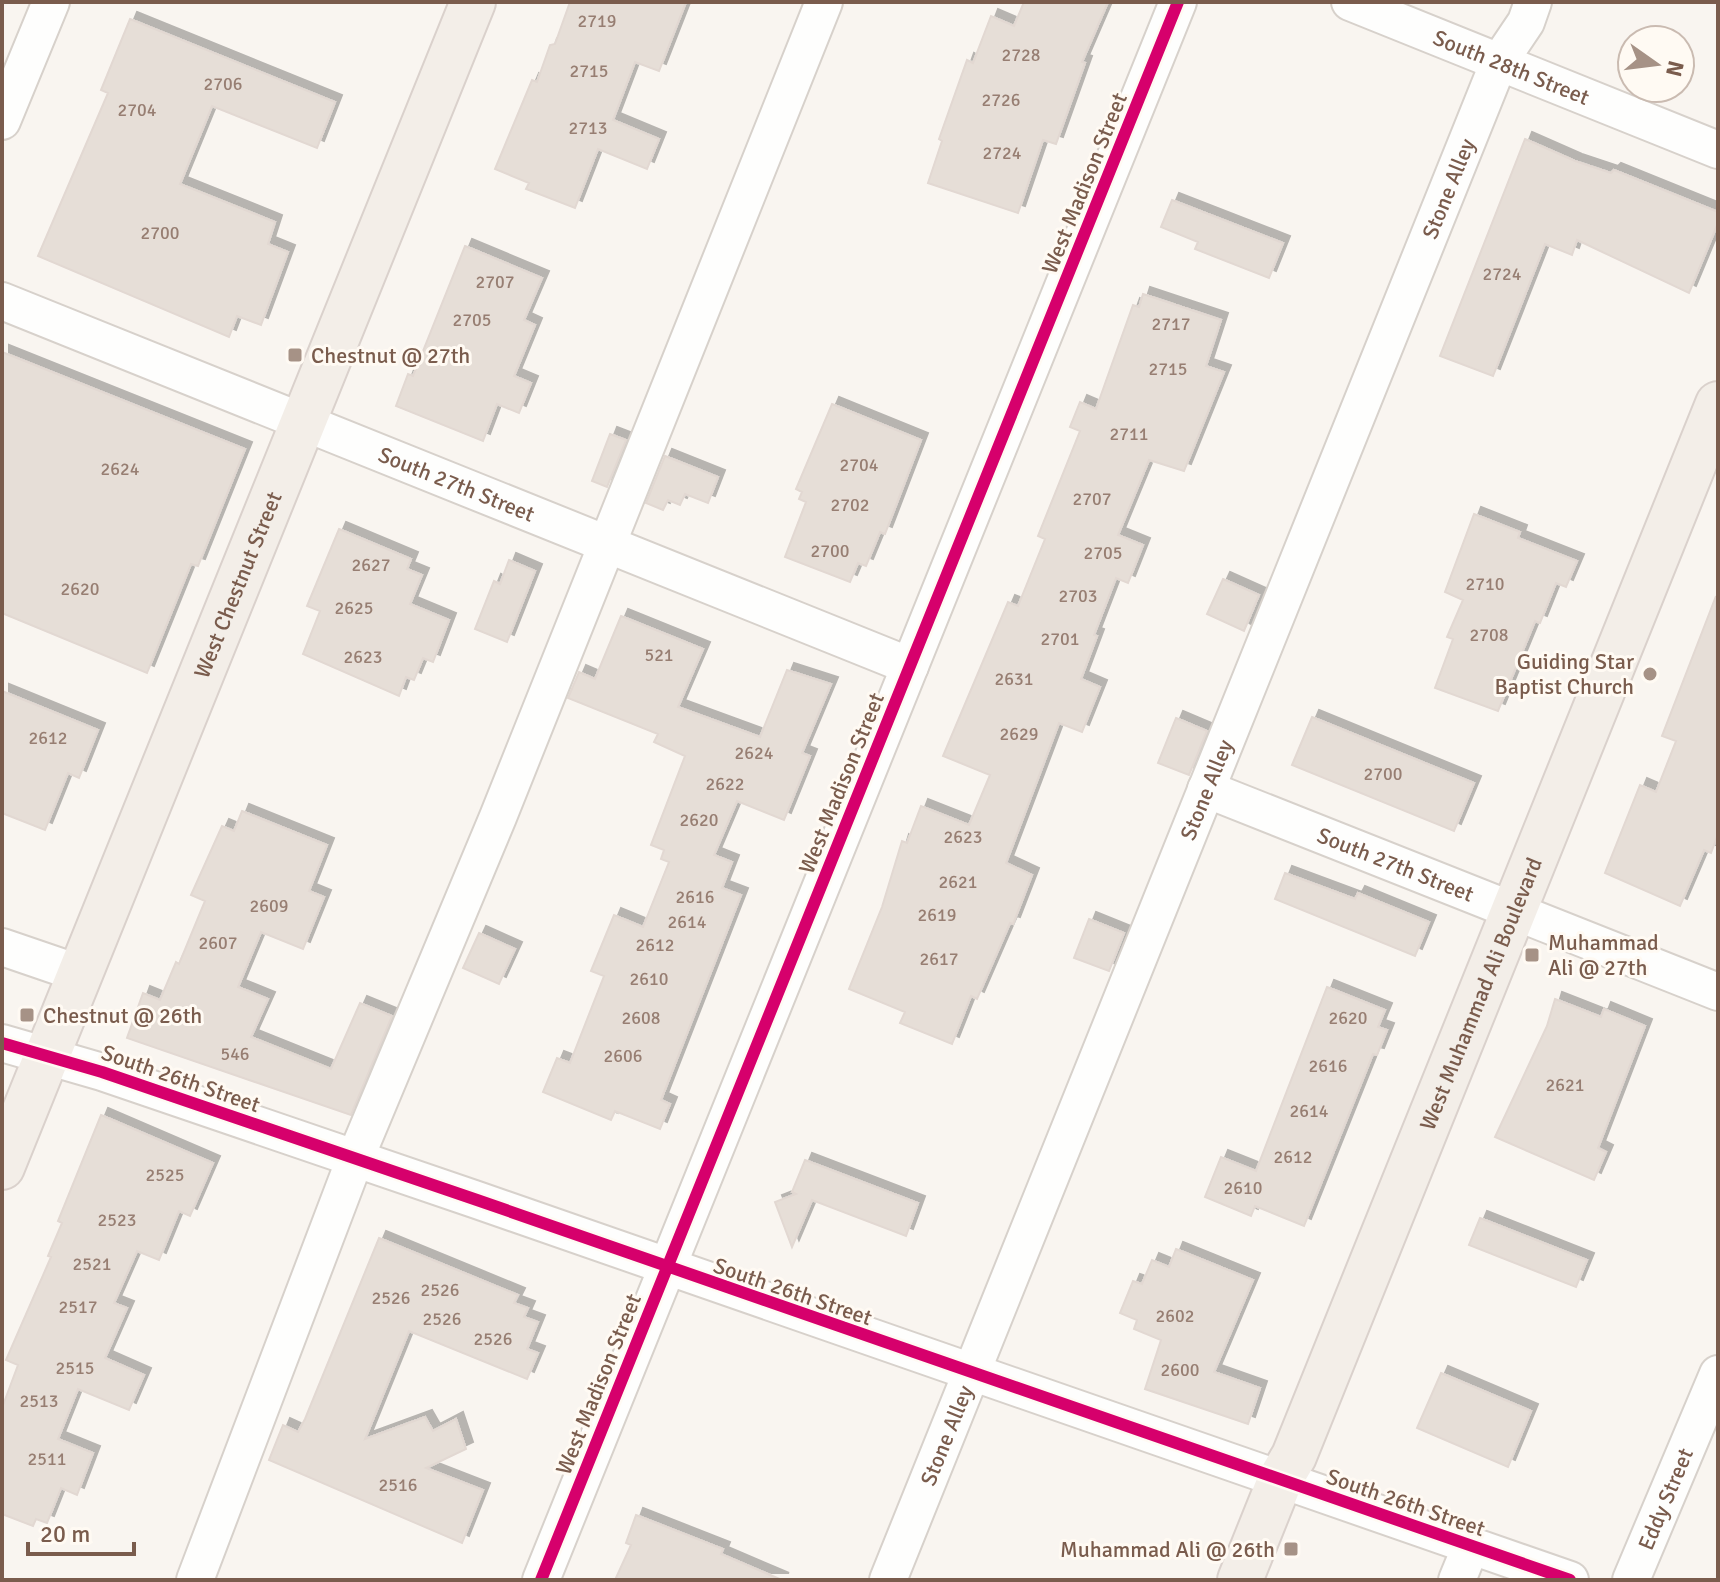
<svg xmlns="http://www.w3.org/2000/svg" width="1720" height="1582" viewBox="0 0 1720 1582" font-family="Signika,sans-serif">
<defs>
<filter id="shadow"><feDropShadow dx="7" dy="-7" stdDeviation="0" flood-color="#0004"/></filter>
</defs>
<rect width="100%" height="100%" fill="#f9f5f0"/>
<path fill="#e6ded7" stroke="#e2d8d2" stroke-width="2" filter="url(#shadow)" d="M 570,2 L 686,2 L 659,71 L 635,62 L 613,120 L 659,139 L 647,169 L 598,149 L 575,208 L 526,189 L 529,183 L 495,169 L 532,80 L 537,82 L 550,45 L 555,44 Z
M 1024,2 L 1108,2 L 1082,62 L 1085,63 L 1056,144 L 1043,140 L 1018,213 L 928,183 L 942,141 L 939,139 L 967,60 L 973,63 L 991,16 L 1014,26 Z
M 130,19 L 335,102 L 317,148 L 212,106 L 180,184 L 275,222 L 268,244 L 288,252 L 261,325 L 237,316 L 229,337 L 38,256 L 108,93 L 101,90 Z
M 1525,139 L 1575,161 L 1611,173 L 1614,170 L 1718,212 L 1718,223 L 1689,293 L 1577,240 L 1572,255 L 1545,244 L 1493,376 L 1440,356 Z
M 1172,200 L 1283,243 L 1269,278 L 1195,249 L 1198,242 L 1161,227 Z
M 465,246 L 542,278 L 524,320 L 535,325 L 514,376 L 531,383 L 519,413 L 497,404 L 483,441 L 396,406 L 408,374 L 413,376 Z
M 1143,294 L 1221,320 L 1206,366 L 1224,372 L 1184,471 L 1149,460 L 1118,535 L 1143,545 L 1128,583 L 1116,578 L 1094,635 L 1097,636 L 1081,679 L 1100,687 L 1082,732 L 1059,723 L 1006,863 L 1032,875 L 1013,924 L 1010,923 L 977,999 L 971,996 L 952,1044 L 900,1023 L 905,1012 L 849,989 L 882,907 L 902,841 L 907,843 L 921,806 L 969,825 L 990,775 L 943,756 L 1008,602 L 1018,606 L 1045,539 L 1038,536 L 1080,431 L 1070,427 L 1080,402 L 1096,409 L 1133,305 L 1139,307 Z
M 2,352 L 245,449 L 198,566 L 191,564 L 147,673 L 2,613 Z
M 832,404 L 921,440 L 885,534 L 880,532 L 866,566 L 858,563 L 850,582 L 785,557 L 806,502 L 799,499 L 802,492 L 796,489 Z
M 610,434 L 626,440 L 607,487 L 592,481 Z
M 665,456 L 718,477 L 708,503 L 685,494 L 680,505 L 668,500 L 663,510 L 646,503 Z
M 1474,514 L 1520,532 L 1518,538 L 1577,561 L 1566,587 L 1556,583 L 1540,623 L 1535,621 L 1498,711 L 1435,688 L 1453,639 L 1447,637 L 1463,600 L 1445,592 Z
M 339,529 L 411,559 L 407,569 L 422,575 L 410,604 L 449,620 L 433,662 L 423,658 L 414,680 L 406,677 L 399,696 L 303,654 L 320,611 L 307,606 Z
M 509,560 L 535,571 L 507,642 L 475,629 L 494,581 L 500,584 Z
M 1223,579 L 1259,595 L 1244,631 L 1207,614 Z
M 1716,596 L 1718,834 L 1711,853 L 1704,850 L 1680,906 L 1605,873 L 1640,785 L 1656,792 L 1676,741 L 1662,736 Z
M 621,616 L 703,649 L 678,707 L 760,737 L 787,670 L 831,684 L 802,753 L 810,756 L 784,820 L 737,801 L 714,855 L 732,862 L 722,888 L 741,895 L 661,1100 L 670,1104 L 660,1129 L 615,1111 L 611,1120 L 543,1092 L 557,1058 L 570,1063 L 604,976 L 591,971 L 614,915 L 643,927 L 669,862 L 661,859 L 664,850 L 651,845 L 685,756 L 654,742 L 658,734 L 568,698 L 579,672 L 595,679 Z
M 2,691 L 98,730 L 79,778 L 68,773 L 45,830 L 2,813 Z
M 1312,717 L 1474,783 L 1454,831 L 1292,765 Z
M 1176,718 L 1207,731 L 1189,775 L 1158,763 Z
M 242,811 L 327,845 L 309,891 L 324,897 L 303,949 L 261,932 L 238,987 L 268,999 L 251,1037 L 331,1069 L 360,1003 L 392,1016 L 351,1115 L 127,1038 L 143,993 L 160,1000 L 176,962 L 179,964 L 205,901 L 191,895 L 222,826 L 234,831 Z
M 1285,873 L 1355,899 L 1358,893 L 1429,922 L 1415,956 L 1275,899 Z
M 1089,919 L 1124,933 L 1109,971 L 1074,958 Z
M 479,933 L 515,949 L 499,984 L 463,968 Z
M 1327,987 L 1385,1010 L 1378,1027 L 1387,1030 L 1377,1055 L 1373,1054 L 1304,1226 L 1255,1206 L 1251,1216 L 1205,1197 L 1221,1157 L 1256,1171 Z
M 1555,999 L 1601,1017 L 1604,1009 L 1645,1026 L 1598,1148 L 1606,1152 L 1594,1180 L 1495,1137 L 1547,1026 Z
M 101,1115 L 213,1163 L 190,1216 L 179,1211 L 159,1260 L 137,1251 L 114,1303 L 127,1308 L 105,1358 L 144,1375 L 129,1410 L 78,1389 L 58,1439 L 93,1453 L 77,1495 L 61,1488 L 47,1523 L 36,1519 L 33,1526 L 2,1514 L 2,1408 L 18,1365 L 6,1360 L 51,1257 L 48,1256 L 62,1223 L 58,1221 Z
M 805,1160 L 918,1203 L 906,1236 L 812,1200 L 792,1247 L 775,1202 L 796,1194 L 792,1192 Z
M 1480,1218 L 1587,1260 L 1576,1287 L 1469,1245 Z
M 379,1238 L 518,1295 L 514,1303 L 528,1308 L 524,1317 L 538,1322 L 527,1349 L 538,1353 L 527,1379 L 409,1331 L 365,1439 L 425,1417 L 433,1431 L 456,1419 L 466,1449 L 426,1468 L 483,1490 L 462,1543 L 269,1460 L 283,1425 L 298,1432 L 305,1419 Z
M 1176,1249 L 1253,1280 L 1214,1372 L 1260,1388 L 1248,1424 L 1145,1389 L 1161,1340 L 1134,1329 L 1137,1320 L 1120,1313 L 1133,1281 L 1142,1284 L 1152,1260 L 1169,1267 Z
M 1441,1373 L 1531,1411 L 1508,1467 L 1417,1428 Z
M 636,1515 L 723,1549 L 721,1554 L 782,1580 L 615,1580 L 631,1545 L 626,1543 Z"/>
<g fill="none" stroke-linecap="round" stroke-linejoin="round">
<g stroke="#d7d1cb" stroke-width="40">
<g id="minor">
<path id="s1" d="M 1350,2 L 1718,150"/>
<path d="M 2,121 L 51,2"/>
<path id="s2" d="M 2,301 L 910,666"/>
<path id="s3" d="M 1206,789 L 1718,992"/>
<path d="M 2,947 L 81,974"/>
<path d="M 2,1043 L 102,1072 L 477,1200 L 1570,1580"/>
<path d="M 195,1580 L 355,1159 L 498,817 L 824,2"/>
<path d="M 541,1580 L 1178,2"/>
<path id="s4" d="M 888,1580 L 1499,62 L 1526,22 L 1533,2"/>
<path d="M 1457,1580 L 1471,1546"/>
<path id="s5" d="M 1631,1580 L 1718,1374"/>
</g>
</g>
<g stroke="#dad1cc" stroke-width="48">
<g id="major">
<path id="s6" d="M 2,1167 L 473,2"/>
<path id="s7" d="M 1240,1580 L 1281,1478 L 1294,1456 L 1718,404"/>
</g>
</g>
<use href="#minor" stroke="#fefefd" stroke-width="36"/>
<use href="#major" stroke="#f3eee8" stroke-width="44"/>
<g stroke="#fffaf3" stroke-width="17">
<path id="cycleway" d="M 2,1043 L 102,1072 L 477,1200 L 1570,1580
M 541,1580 L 1178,2"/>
</g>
<use href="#cycleway" stroke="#d6006c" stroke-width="12"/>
</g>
<g fill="#a69286" stroke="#fffaf3" stroke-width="3">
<rect x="287" y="347" width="16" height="16" rx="4"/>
<circle cx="1650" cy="674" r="8"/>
<rect x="1524" y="947" width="16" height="16" rx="4"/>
<rect x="19" y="1007" width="16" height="16" rx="4"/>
<rect x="1283" y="1541" width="16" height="16" rx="4"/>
</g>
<g text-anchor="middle" stroke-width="6" stroke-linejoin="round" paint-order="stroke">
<g font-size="18" fill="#977e72">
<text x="597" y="27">2719</text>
<text x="1021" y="61">2728</text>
<text x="589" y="77">2715</text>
<text x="223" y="90">2706</text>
<text x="1001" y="106">2726</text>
<text x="137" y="116">2704</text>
<text x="588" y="134">2713</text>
<text x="1002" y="159">2724</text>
<text x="160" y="239">2700</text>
<text x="1502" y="280">2724</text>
<text x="495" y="288">2707</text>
<text x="472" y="326">2705</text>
<text x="1171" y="330">2717</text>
<text x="1168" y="375">2715</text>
<text x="1129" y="440">2711</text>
<text x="859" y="471">2704</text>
<text x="120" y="475">2624</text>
<text x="1092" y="505">2707</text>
<text x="850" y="511">2702</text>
<text x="830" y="557">2700</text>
<text x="1103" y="559">2705</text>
<text x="371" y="571">2627</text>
<text x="1485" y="590">2710</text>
<text x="80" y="595">2620</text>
<text x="1078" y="602">2703</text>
<text x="354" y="614">2625</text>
<text x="1489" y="641">2708</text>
<text x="1060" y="645">2701</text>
<text x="659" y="661">521</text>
<text x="363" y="663">2623</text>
<text x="1014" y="685">2631</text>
<text x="1019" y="740">2629</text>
<text x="48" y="744">2612</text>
<text x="754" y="759">2624</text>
<text x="1383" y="780">2700</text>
<text x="725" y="790">2622</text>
<text x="699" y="826">2620</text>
<text x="963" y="843">2623</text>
<text x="958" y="888">2621</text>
<text x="695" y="903">2616</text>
<text x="269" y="912">2609</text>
<text x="937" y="921">2619</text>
<text x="687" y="928">2614</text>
<text x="218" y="949">2607</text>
<text x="655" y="951">2612</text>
<text x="939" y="965">2617</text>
<text x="649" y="985">2610</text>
<text x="641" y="1024">2608</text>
<text x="1348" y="1024">2620</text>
<text x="235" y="1060">546</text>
<text x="623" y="1062">2606</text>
<text x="1328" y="1072">2616</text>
<text x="1565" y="1091">2621</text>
<text x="1309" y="1117">2614</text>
<text x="1293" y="1163">2612</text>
<text x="165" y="1181">2525</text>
<text x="1243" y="1194">2610</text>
<text x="117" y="1226">2523</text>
<text x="92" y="1270">2521</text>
<text x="440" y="1296">2526</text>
<text x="391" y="1304">2526</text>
<text x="78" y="1313">2517</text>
<text x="1175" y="1322">2602</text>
<text x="442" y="1325">2526</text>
<text x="493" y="1345">2526</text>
<text x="75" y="1374">2515</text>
<text x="1180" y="1376">2600</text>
<text x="39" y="1407">2513</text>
<text x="47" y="1465">2511</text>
<text x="398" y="1491">2516</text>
</g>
<g font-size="22" fill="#7a5c4d" stroke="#fffaf3">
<text dy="8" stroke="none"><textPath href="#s1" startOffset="174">South 28th Street</textPath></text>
<text transform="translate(1084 183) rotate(-68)" y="8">West Madison Street</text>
<text dy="8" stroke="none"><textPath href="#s4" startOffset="1500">Stone Alley</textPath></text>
<text dy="8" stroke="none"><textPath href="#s2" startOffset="490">South 27th Street</textPath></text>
<text dy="8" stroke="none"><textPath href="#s6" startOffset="628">West Chestnut Street</textPath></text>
<text transform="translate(841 783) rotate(-68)" y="8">West Madison Street</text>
<text dy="8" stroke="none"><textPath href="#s4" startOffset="852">Stone Alley</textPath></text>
<text dy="8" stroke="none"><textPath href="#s3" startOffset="204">South 27th Street</textPath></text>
<text dy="8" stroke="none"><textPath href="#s7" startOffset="634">West Muhammad Ali Boulevard</textPath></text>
<text transform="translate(181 1078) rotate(19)" y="8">South 26th Street</text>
<text transform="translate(793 1291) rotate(19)" y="8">South 26th Street</text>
<text transform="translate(598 1384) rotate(-68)" y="8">West Madison Street</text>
<text dy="8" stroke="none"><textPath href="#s4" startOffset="156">Stone Alley</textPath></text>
<text dy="8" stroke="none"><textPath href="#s5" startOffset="88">Eddy Street</textPath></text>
<text transform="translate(1406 1502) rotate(19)" y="8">South 26th Street</text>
</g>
<g font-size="22" fill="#7a5c4d" stroke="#fffaf3" text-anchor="start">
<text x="311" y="363">Chestnut @ 27th</text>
<text x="1634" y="669" text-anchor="end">Guiding Star<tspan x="1634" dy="25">Baptist Church</tspan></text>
<text x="1548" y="950">Muhammad<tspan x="1548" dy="25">Ali @ 27th</tspan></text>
<text x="43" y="1023">Chestnut @ 26th</text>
<text x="1275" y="1557" text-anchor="end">Muhammad Ali @ 26th</text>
</g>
</g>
<rect width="1720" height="1582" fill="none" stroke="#7a5c4d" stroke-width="8"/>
<g transform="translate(1656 64) rotate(104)"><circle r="38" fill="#fffaf3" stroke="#cabbb1" stroke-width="2"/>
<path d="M0-6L14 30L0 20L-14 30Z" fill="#a69286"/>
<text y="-12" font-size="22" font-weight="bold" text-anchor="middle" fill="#7a5c4d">N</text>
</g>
<path d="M28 1542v12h106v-12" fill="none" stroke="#7a5c4d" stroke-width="4"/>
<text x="40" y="1542" font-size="24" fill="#7a5c4d" stroke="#fffaf3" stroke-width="6" paint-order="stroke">20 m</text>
</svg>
